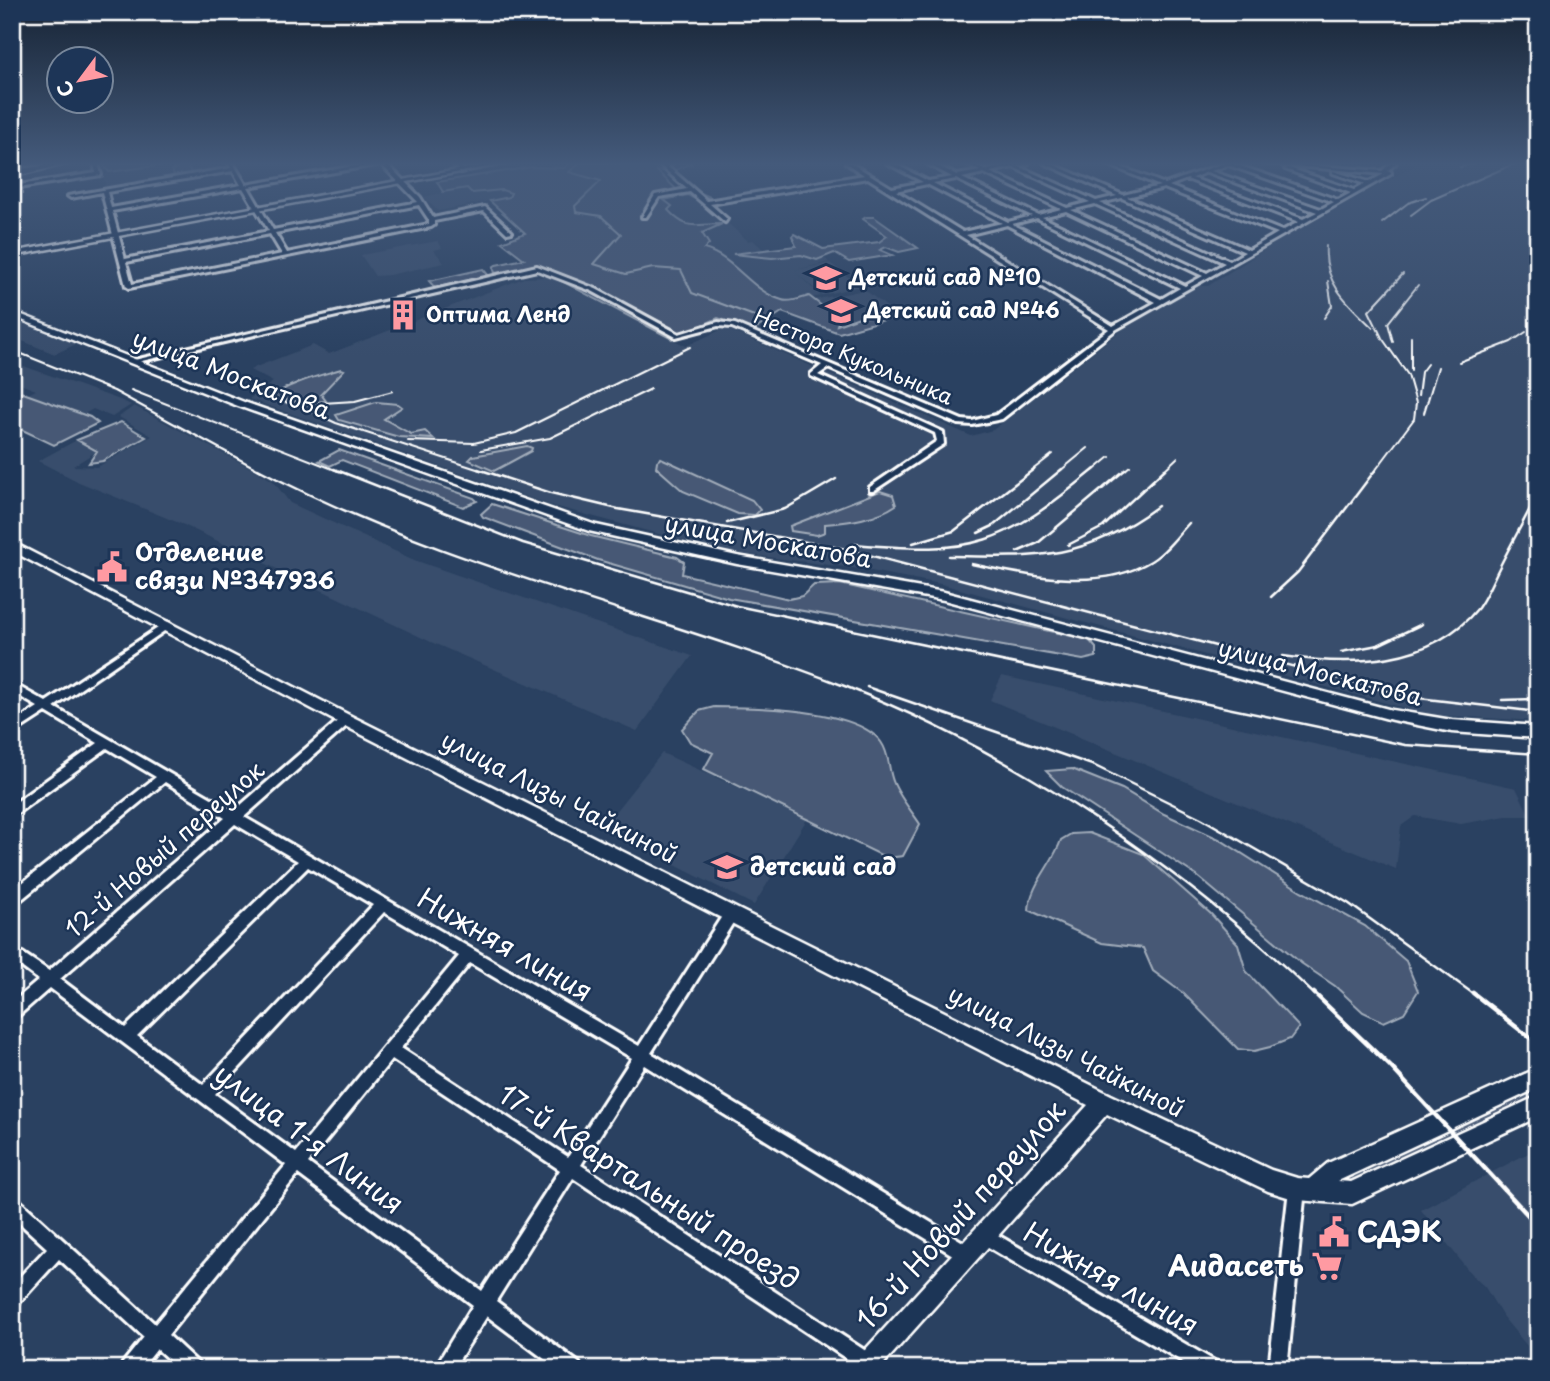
<svg xmlns="http://www.w3.org/2000/svg" width="1550" height="1381" viewBox="0 0 1550 1381" font-family="'Playpen Sans',sans-serif">
<rect width="100%" height="100%" fill="#2a4161"/>
<filter id="ink" filterUnits="userSpaceOnUse"><feTurbulence type="fractalNoise" baseFrequency=".0143" numOctaves="2"/><feDisplacementMap in="SourceGraphic" scale="14" xChannelSelector="R" yChannelSelector="G"/><feConvolveMatrix kernelMatrix="1 2 1 2 8 2 1 2 1" color-interpolation-filters="sRGB"/></filter>
<g filter="url(#ink)">
<path fill="#394e6c" d="M 164,163 L 220,163 L 224,171 L 107,190 L 103,177 L 109,172 Z
M 1419,163 L 1538,163 L 1538,721 L 1431,715 L 941,584 L 860,569 L 730,552 L 689,542 L 550,505 L 249,399 L 273,382 L 250,370 L 256,367 L 313,345 L 329,354 L 524,278 L 549,277 L 686,346 L 725,328 L 971,436 L 993,430 L 1131,323 L 1199,286 L 1208,286 L 1277,242 Z
M 507,179 L 515,186 L 509,197 L 438,211 L 424,197 Z
M 693,193 L 748,241 L 753,240 L 767,253 L 808,245 L 829,262 L 795,270 L 830,263 L 860,286 L 822,295 L 796,273 L 821,296 L 782,304 L 781,299 L 755,285 L 723,257 L 709,259 L 658,206 L 663,199 Z
M 438,241 L 442,248 L 434,250 L 444,263 L 389,275 L 375,276 L 361,255 Z
M 865,290 L 896,314 L 833,329 L 782,306 Z
M 12,319 L 17,321 L 76,344 L 55,354 L 12,337 Z
M 12,362 L 120,400 L 131,405 L 112,417 L 93,409 L 82,415 L 28,394 L 36,390 L 12,381 Z
M 134,406 L 260,473 L 273,481 L 290,503 L 414,560 L 692,656 L 637,731 L 431,642 L 184,525 L 79,482 L 38,461 L 77,440 L 97,451 L 73,466 L 97,467 L 152,436 L 119,417 Z
M 1002,676 L 1516,788 L 1530,816 L 1506,816 L 1461,824 L 1415,816 L 1401,826 L 1396,869 L 990,700 Z
M 662,753 L 807,819 L 754,905 L 602,828 Z
M 1538,1148 L 1538,1359 L 1503,1317 L 1485,1287 L 1472,1275 L 1421,1210 Z"/>
<path fill="#465975" stroke="#a2acba" stroke-width="2" d="M 108,163 L 186,163 L 192,174 L 174,176 L 172,170 L 178,168 L 176,163 L 109,172 L 103,165 Z
M 570,163 L 650,163 L 656,168 L 670,165 L 662,163 L 693,163 L 673,171 L 657,171 L 676,189 L 687,187 L 710,197 C 700,203 696,200 688,195 L 664,200 L 672,206 L 668,210 C 689,233 696,223 722,224 L 702,233 L 709,244 L 704,249 C 734,257 751,291 782,300 C 789,303 802,298 809,296 L 822,306 L 829,307 L 839,319 L 837,325 L 862,316 L 891,318 L 839,333 L 782,312 L 754,330 L 718,318 L 672,339 L 533,266 L 495,273 L 493,267 L 496,265 L 524,259 L 502,242 L 525,233 L 490,201 L 509,197 L 511,193 L 502,190 L 472,193 L 467,188 L 443,192 L 437,182 L 532,167 L 564,168 Z
M 866,217 L 874,217 L 918,248 L 899,252 L 886,247 L 880,250 L 892,255 L 849,262 L 834,253 L 817,260 L 801,255 L 772,258 L 733,254 L 796,246 L 792,236 L 794,234 L 823,249 L 879,242 L 887,236 L 863,219 Z
M 483,269 L 489,276 L 435,288 L 429,281 Z
M 341,369 L 344,370 L 321,394 L 326,401 L 306,403 L 273,398 C 281,385 325,374 341,369 Z
M 12,389 L 90,417 L 98,423 L 54,445 L 12,425 Z
M 376,402 L 398,404 L 402,407 L 384,419 L 411,434 L 425,431 L 434,439 L 399,437 L 339,420 L 336,415 Z
M 121,422 L 146,437 L 103,461 L 89,463 L 97,451 L 77,440 Z
M 527,446 L 532,448 L 531,451 L 494,471 L 469,460 L 473,456 Z
M 339,450 L 474,498 L 477,501 L 463,507 L 342,460 L 330,466 L 319,461 Z
M 661,458 L 752,500 L 760,510 L 755,515 L 738,514 L 683,491 L 656,467 L 657,461 Z
M 880,491 L 893,495 L 896,505 C 876,519 848,522 825,524 L 825,532 L 817,535 L 791,531 L 790,526 Z
M 492,504 L 591,536 L 677,557 L 684,562 L 682,574 L 789,599 L 802,596 L 814,585 L 840,584 L 1089,640 L 1096,648 L 1096,657 L 1083,660 L 729,598 L 598,560 L 483,517 L 481,514 Z
M 714,707 C 753,707 856,708 881,742 C 889,753 888,765 892,778 C 896,793 911,810 920,824 L 903,856 L 887,858 L 704,769 L 713,753 L 690,742 L 682,729 L 699,711 Z
M 1072,769 L 1122,789 L 1164,814 L 1219,839 L 1301,891 L 1365,926 L 1406,961 L 1418,991 L 1404,1013 L 1384,1022 L 1363,1012 L 1335,986 L 1301,963 L 1197,876 L 1062,787 L 1046,771 Z
M 1089,833 L 1143,854 L 1211,914 L 1238,944 L 1246,971 L 1299,1027 L 1290,1039 L 1270,1047 L 1254,1051 L 1238,1049 L 1184,994 L 1153,971 L 1143,948 L 1102,943 L 1029,910 C 1030,885 1053,864 1061,840 L 1071,834 Z
M 1538,1087 L 1538,1098 L 1349,1185 L 1343,1176 Z"/>
<g fill="none" stroke-linecap="round" stroke-linejoin="round">
<path stroke="#a7b1be" stroke-width="2" d="M 580,163 L 569,172 L 601,181 L 575,206 L 576,212 L 601,216 L 621,234 L 594,264 L 626,274 L 653,268 L 681,270 L 692,293 L 765,320"/>
<g stroke="#fff" stroke-width="6">
<path id="minor" d="M 25,163 L 42,163 L 19,166 L 17,165 Z
M 94,163 L 98,163 L 101,175 L 12,189 L 12,186 L 96,173 Z
M 229,163 L 233,163 L 246,185 L 371,163 L 386,163 L 420,197 L 433,218 L 485,207 L 512,232 L 507,233 L 484,211 L 434,221 L 434,225 L 431,227 L 129,288 L 126,286 L 102,192 L 71,198 L 68,196 L 231,168 ZM 381,164 L 418,202 L 273,230 L 248,187 ZM 233,171 L 241,185 L 111,208 L 107,192 ZM 243,188 L 269,231 L 125,259 L 112,211 ZM 419,205 L 429,220 L 429,224 L 287,253 L 275,233 ZM 270,234 L 282,254 L 132,284 L 126,262 Z
M 452,163 L 457,163 L 465,171 L 461,172 Z
M 660,163 L 672,163 L 666,165 L 707,201 L 864,175 L 846,163 L 851,163 L 892,188 L 923,182 L 887,163 L 893,163 L 928,181 L 952,177 L 926,163 L 932,163 L 957,175 L 980,171 L 965,163 L 971,163 L 986,170 L 1008,165 L 1005,163 L 1029,163 L 1018,166 L 1096,201 L 1117,196 L 1044,163 L 1050,163 L 1123,195 L 1160,186 L 1105,163 L 1111,163 L 1165,184 L 1224,163 L 1232,163 L 1338,200 L 1351,193 L 1285,169 L 1289,168 L 1354,190 L 1365,184 L 1333,173 L 1333,171 L 1369,182 L 1384,174 L 1265,163 L 1284,163 L 1382,171 L 1391,163 L 1396,163 L 1387,171 L 1391,172 L 1391,174 L 1115,330 L 1002,419 L 972,425 L 958,424 L 828,368 L 818,375 L 943,432 L 944,444 L 873,491 L 870,491 L 870,487 L 937,441 L 935,433 L 811,376 L 811,374 L 822,365 L 732,327 L 718,326 L 676,337 L 592,291 L 537,270 L 133,363 L 130,361 L 537,266 L 596,289 L 679,334 L 718,322 L 735,324 L 962,420 L 972,421 L 996,415 L 1109,329 L 868,178 L 710,204 L 727,219 L 725,222 L 690,192 L 659,197 L 646,217 L 642,217 L 655,195 L 687,189 L 660,165 ZM 1228,165 L 1334,202 L 1321,209 L 1211,171 ZM 1013,167 L 1090,202 L 1067,208 L 990,172 ZM 1207,172 L 1317,212 L 1303,219 L 1192,178 ZM 984,173 L 1061,209 L 1038,215 L 962,178 ZM 956,179 L 1032,216 L 1008,222 L 933,183 ZM 1187,179 L 1299,222 L 1282,231 L 1169,186 ZM 927,184 L 1002,223 L 963,232 L 896,191 ZM 1164,188 L 1278,233 L 1249,250 L 1127,197 ZM 1122,198 L 1245,252 L 1230,261 L 1100,203 ZM 1095,204 L 1225,263 L 1207,273 L 1071,210 ZM 1066,211 L 1203,276 L 1185,286 L 1042,217 ZM 1037,218 L 1180,288 L 1161,299 L 1012,224 ZM 1007,225 L 1156,302 L 1113,326 L 966,235 Z
M 167,622 L 170,623 L 172,625 L 170,627 L 54,707 L 234,811 L 342,717 L 350,717 L 351,720 L 350,723 L 244,817 L 639,1046 L 726,910 L 731,908 L 736,910 L 737,914 L 736,918 L 651,1053 L 973,1248 L 975,1254 L 973,1260 L 967,1262 L 961,1260 L 644,1065 L 581,1165 L 875,1357 L 878,1363 L 876,1369 L 862,1369 L 573,1178 L 496,1301 L 579,1363 L 582,1369 L 558,1369 L 487,1316 L 453,1369 L 434,1369 L 473,1305 L 298,1174 L 168,1335 L 198,1363 L 201,1369 L 179,1369 L 157,1349 L 141,1369 L 120,1369 L 123,1363 L 144,1337 L 59,1259 L 18,1304 L 12,1306 L 12,1285 L 47,1248 L 12,1216 L 12,1197 L 18,1199 L 155,1324 L 286,1165 L 50,988 L 17,1017 L 12,1019 L 12,1003 L 39,980 L 12,960 L 12,946 L 49,971 L 225,818 L 165,782 L 17,903 L 12,905 L 12,891 L 156,777 L 107,748 L 12,817 L 12,805 L 98,743 L 46,712 L 12,734 L 12,724 L 38,707 L 12,692 L 12,683 L 46,702 ZM 235,824 L 298,861 L 125,1028 L 60,979 ZM 308,867 L 373,905 L 203,1085 L 137,1036 ZM 384,912 L 459,956 L 296,1153 L 215,1094 ZM 470,963 L 632,1058 L 568,1157 L 401,1048 ZM 392,1059 L 560,1170 L 482,1291 L 308,1163 Z
M 1297,1181 L 1303,1183 L 1305,1189 L 1287,1369 L 1269,1369 L 1289,1189 L 1291,1183 Z
M 984,1227 L 1218,1363 L 1221,1369 L 1195,1369 L 978,1241 L 976,1235 L 978,1229 Z"/>
</g>
<g stroke="#fff" stroke-width="5">
<path id="secondary" d="M 17,163 L 23,163 L 12,180 L 12,171 Z
M 495,163 L 508,163 L 12,256 L 12,252 Z
M 12,311 L 244,402 L 596,525 L 737,556 L 944,592 L 1392,710 L 1452,720 L 1538,726 L 1538,738 L 1452,732 L 1392,720 L 944,600 L 737,564 L 589,531 L 238,406 L 12,316 Z
M 12,542 L 351,716 L 1111,1095 L 1271,1170 L 1297,1178 L 1309,1179 L 1328,1163 L 1538,1068 L 1538,1088 L 1338,1181 L 1351,1182 L 1538,1096 L 1538,1117 L 1352,1204 L 1297,1200 L 1268,1191 L 1107,1114 L 879,1369 L 851,1369 L 855,1361 L 1088,1105 L 341,724 L 12,551 Z"/>
</g>
<use href="#minor" fill="#1d3557" fill-rule="evenodd"/>
<use href="#secondary" fill="#1d3557" fill-rule="evenodd"/>
<path stroke="#fff" stroke-width="2" d="M 12,178 L 77,163"/>
<path stroke="#fff" stroke-width="2" d="M 1460,167 L 1475,163
M 1530,178 L 1538,164
M 1411,215 L 1431,200 L 1516,163
M 1382,223 L 1408,203 L 1426,197
M 1326,246 C 1323,283 1348,304 1373,328
M 1324,318 L 1332,306 L 1328,281
M 1411,337 L 1411,371
M 1393,342 L 1388,323 L 1418,285
M 12,350 L 114,391 L 261,471
M 1459,362 L 1511,342 L 1526,332
M 131,390 L 338,471
M 1418,396 L 1421,372 L 1427,364
M 262,397 L 298,405 L 336,423 L 483,471
M 306,404 L 355,401 L 393,391
M 1424,413 L 1438,367
M 408,441 L 474,443 L 516,433 L 690,347
M 481,450 L 550,438 L 651,389
M 1031,471 L 1053,454
M 1060,471 L 1088,448
M 1093,471 L 1110,457
M 1124,471 L 1130,466
M 1163,471 L 1178,457
M 1375,471 L 1414,419 L 1416,403 L 1408,375 L 1382,338 L 1369,311 L 1403,274"/>
<path stroke="#fff" stroke-width="2.5" d="M 258,469 C 445,568 651,611 847,687 C 1016,753 1185,870 1315,995
M 334,469 L 523,543 L 737,606 L 1405,745 L 1538,754
M 478,469 L 551,493 L 618,509 L 846,549 L 1410,697 L 1538,712
M 727,523 L 785,509 L 836,479
M 978,533 L 993,526 L 1062,469
M 913,543 L 954,531 L 1034,469
M 855,544 C 976,555 1001,546 1095,469
M 1068,545 L 1103,527 L 1165,469
M 1017,552 L 1038,543 L 1126,469
M 949,556 C 1037,558 1085,560 1158,506
M 971,564 C 1028,575 1098,593 1151,561 C 1166,552 1177,536 1189,523
M 1271,597 L 1298,572 L 1376,469
M 1341,652 L 1378,645 L 1422,624
M 1283,656 C 1350,666 1431,666 1478,608 C 1486,597 1492,582 1498,570 C 1511,544 1525,519 1538,493
M 867,687 L 1095,766 L 1201,818 L 1348,903 L 1475,995
M 1502,700 L 1538,699"/>
<path stroke="#fff" stroke-width="4.5" d="M 1314,993 L 1390,1066 L 1538,1226
M 1473,993 L 1538,1044"/>
</g>
</g>
<linearGradient id="sky" x2="0" y2="1"><stop stop-color="#172435"/><stop offset="0.46" stop-color="#445a7b"/><stop offset="1" stop-color="#445a7b" stop-opacity="0"/></linearGradient>
<rect width="1550" height="356" fill="url(#sky)"/>
<defs>
<g id="school-bare" transform="scale(2.415)"><path d="M0-5L7-2L0 1L-7-2ZM-4 1L0 2.5L4 1V4Q0 6-4 4Z" fill="#ff9aa2" stroke="#1d3557" stroke-width="2.5" paint-order="stroke"/></g>
<g id="building-bare" transform="scale(2.415)"><path d="M-4-6H4V6H1V3H-1V6H-4ZM-2.5-4.3h1.7v1.8h-1.7ZM.8-4.3h1.7v1.8H.8ZM-2.5-1h1.7V.8h-1.7ZM.8-1h1.7V.8H.8Z" fill="#ff9aa2" stroke="#1d3557" stroke-width="2.5" paint-order="stroke"/></g>
<g id="civic-bare" transform="scale(2.415)"><path d="M-.6-6.5H3V-4.5H.6V-3L4-1V1h2V6H-6V1h2V-1L-.6-3ZM-1.2 2.5V6h2.4V2.5Z" fill="#ff9aa2" stroke="#1d3557" stroke-width="2.5" paint-order="stroke"/></g>
<g id="supermarket-bare" transform="scale(2.415)"><path d="M-6-5.5h2.5l.6 2H6L4.5 2H-2.5L-4.4-4H-6ZM-1.5 3.2a1.3 1.3 0 1 0 .1 0ZM3 3.2a1.3 1.3 0 1 0 .1 0Z" fill="#ff9aa2" stroke="#1d3557" stroke-width="2.5" paint-order="stroke"/></g>
</defs>
<g fill-rule="evenodd">
<use href="#school-bare" x="826" y="278"/>
<use href="#school-bare" x="841" y="311"/>
<use href="#building-bare" x="403" y="315"/>
<use href="#civic-bare" x="112" y="567"/>
<use href="#school-bare" x="727" y="867"/>
<use href="#civic-bare" x="1334" y="1232"/>
<use href="#supermarket-bare" x="1327" y="1266"/>
</g>
<g text-anchor="middle" stroke-width="5" stroke-linejoin="round" paint-order="stroke">
<g font-size="21" font-weight="bold" fill="#fff" stroke="#1d3557" text-anchor="start">
<text x="849" y="285">Детский сад №10</text>
<text x="864" y="318">Детский сад №46</text>
<text x="426" y="322">Оптима Ленд</text>
</g>
<g font-size="21" fill="#fff" stroke="#1d3557">
<text transform="translate(853 357) rotate(23)" y="7">Нестора Кукольника</text>
</g>
<g font-size="24" fill="#fff" stroke="#1d3557">
<text transform="translate(231 375) rotate(21)" y="8">улица Москатова</text>
<text transform="translate(768 542) rotate(10)" y="8">улица Москатова</text>
<text transform="translate(1320 673) rotate(14)" y="8">улица Москатова</text>
<text transform="translate(559 798) rotate(27)" y="8">улица Лизы Чайкиной</text>
<text transform="translate(165 850) rotate(-41)" y="8">12-й Новый переулок</text>
<text transform="translate(1066 1052) rotate(27)" y="8">улица Лизы Чайкиной</text>
</g>
<g font-size="24" font-weight="bold" fill="#fff" stroke="#1d3557" text-anchor="start">
<text x="135" y="561">Отделение<tspan x="135" dy="28">связи №347936</tspan></text>
<text x="750" y="875">детский сад</text>
</g>
<g font-size="28" fill="#fff" stroke="#1d3557">
<text transform="translate(505 945) rotate(30)" y="10">Нижняя линия</text>
<text transform="translate(309 1139) rotate(37)" y="10">улица 1-я Линия</text>
<text transform="translate(649 1187) rotate(33)" y="10">17-й Квартальный проезд</text>
<text transform="translate(961 1215) rotate(-48)" y="10">16-й Новый переулок</text>
<text transform="translate(1111 1279) rotate(30)" y="10">Нижняя линия</text>
</g>
<g font-size="28" font-weight="bold" fill="#fff" stroke="#1d3557" text-anchor="start">
<text x="1357" y="1242">СДЭК</text>
<text x="1304" y="1276" text-anchor="end">Аидасеть</text>
</g>
</g>
<rect width="1550" height="1381" fill="none" stroke="#1d3557" stroke-width="42"/>
<rect x="21" y="21" width="1508" height="1339" fill="none" stroke="#fff" stroke-width="2.5" filter="url(#ink)"/>
<g transform="translate(80 80) rotate(238)"><circle r="33" fill="#1d3557" stroke="#77869a" stroke-width="2"/>
<path d="M0-5L12 26L0 18L-12 26Z" fill="#ff9aa2"/>
<text y="-10" font-size="19" font-weight="bold" text-anchor="middle" fill="#ffffff">С</text>
</g>
</svg>
